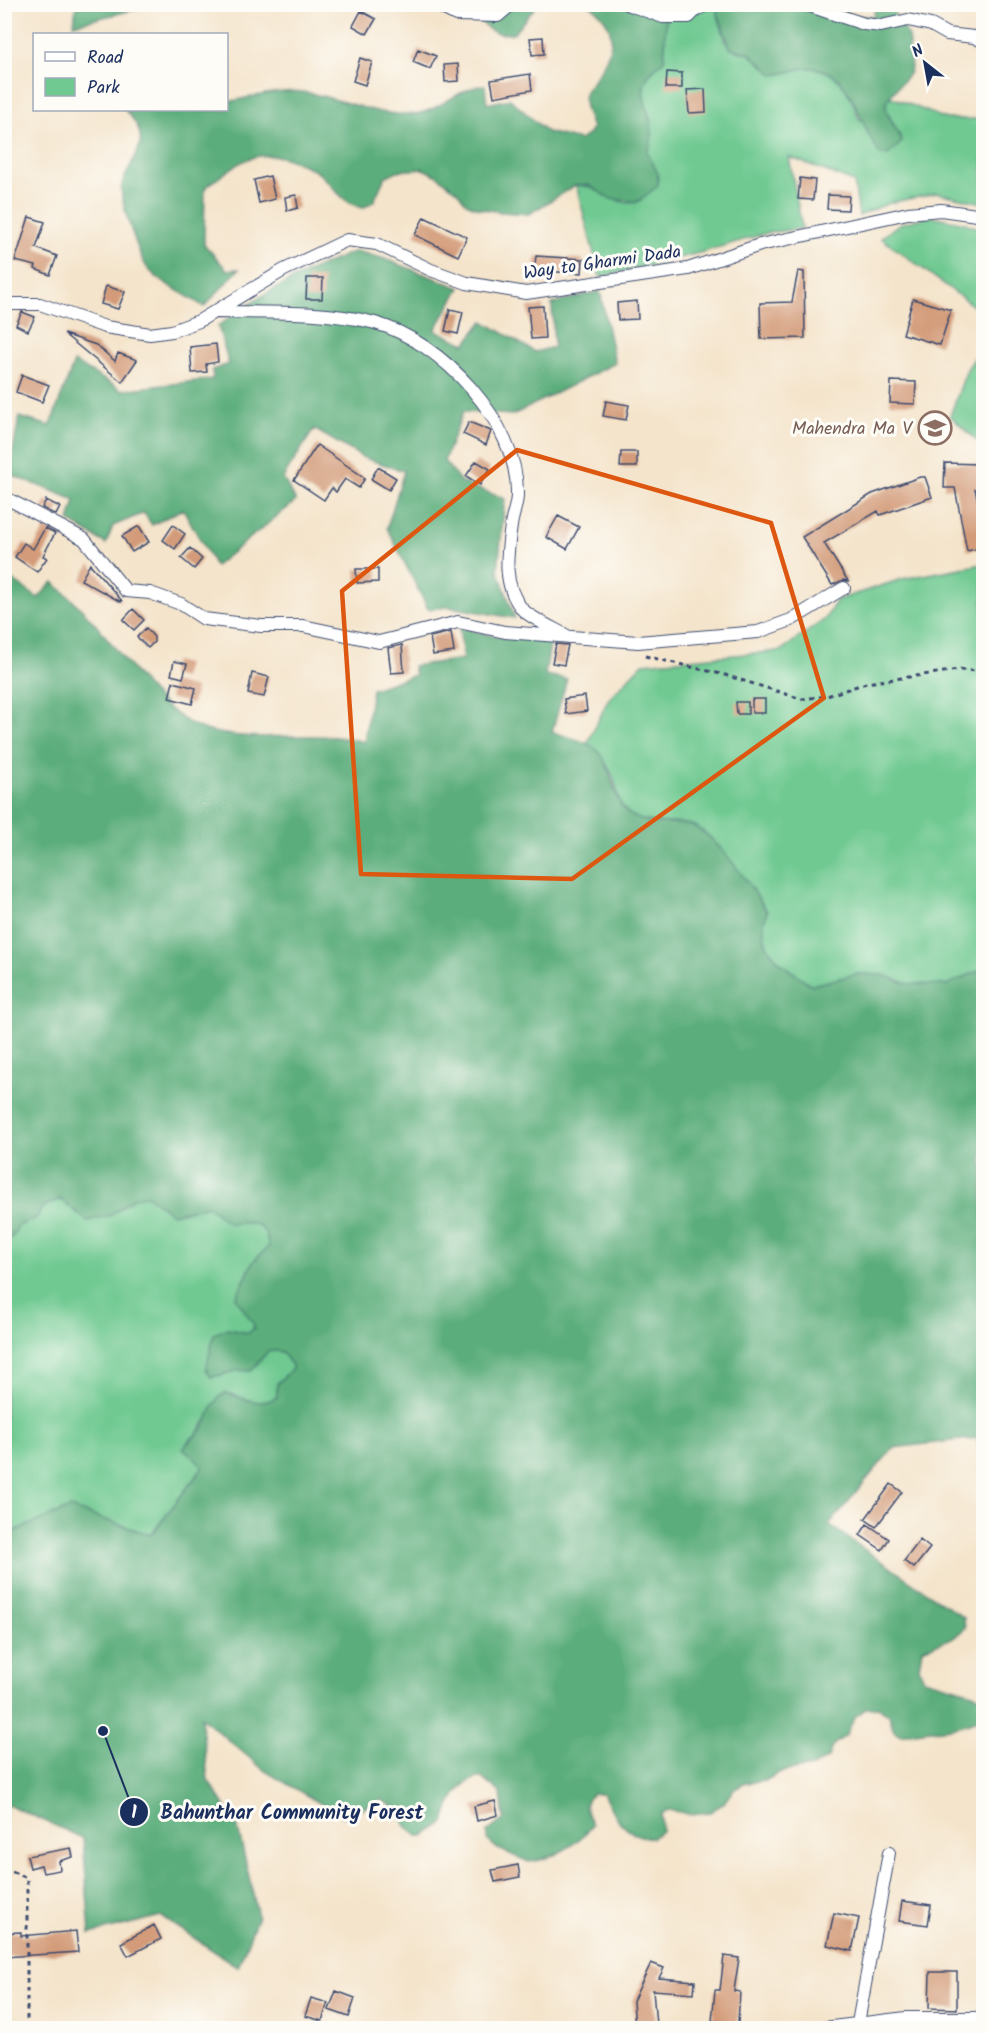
<svg xmlns="http://www.w3.org/2000/svg" width="988" height="2033" viewBox="0 0 988 2033" font-family="Kalam,sans-serif">
<rect width="100%" height="100%" fill="#fdfcf7"/>
<filter id="ink" filterUnits="userSpaceOnUse"><feTurbulence type="fractalNoise" baseFrequency=".0167" numOctaves="2"/><feDisplacementMap in="SourceGraphic" scale="12" xChannelSelector="R" yChannelSelector="G"/><feConvolveMatrix kernelMatrix="1 2 1 2 8 2 1 2 1" color-interpolation-filters="sRGB"/></filter>
<filter id="wash" filterUnits="userSpaceOnUse"><feTurbulence type="fractalNoise" baseFrequency=".008" numOctaves="4" result="noise"/><feDisplacementMap in="SourceGraphic" scale="24" xChannelSelector="R" yChannelSelector="G"/><feGaussianBlur stdDeviation="1.35" result="paint"/><feColorMatrix in="noise" values="0 0 0 0 0 0 0 0 0 0 0 0 0 0 0 0 0 1.4 0 .05"/><feComposite in="paint" operator="in"/></filter>
<g filter="url(#wash)">
<rect width="100%" height="100%" fill="#f4e4cb"/>
<path fill="#6fc991" stroke="#457c78" stroke-width="1.5" d="M 675,5 L 715,5 L 726,42 L 736,51 L 748,53 L 774,74 C 785,74 795,69 806,68 C 838,66 851,94 859,119 L 900,136 L 885,108 L 889,96 L 946,119 L 983,119 L 983,203 L 937,193 L 889,203 L 859,216 L 854,182 L 789,157 L 802,228 L 767,233 L 703,252 L 600,277 L 576,185 C 613,186 634,232 658,174 L 647,152 C 662,124 637,103 645,82 C 648,73 657,66 664,60 C 667,43 660,16 675,5 Z
M 931,216 L 965,223 L 983,230 L 983,313 L 881,238 L 899,224 Z
M 983,346 L 983,446 L 950,416 L 967,369 Z
M 983,564 L 983,969 L 948,985 L 908,984 L 883,975 L 857,974 L 812,985 C 784,966 753,950 767,911 C 755,892 713,831 692,825 C 673,820 646,827 629,814 C 616,804 618,786 611,772 C 606,762 594,752 587,744 L 608,700 L 643,663 L 780,651 L 825,619 L 837,600 L 902,579 Z
M 147,1195 L 172,1214 L 208,1206 L 230,1224 C 252,1220 265,1221 269,1246 L 253,1262 L 236,1298 L 254,1323 L 254,1328 L 249,1333 L 226,1329 L 221,1376 L 233,1369 L 251,1371 L 269,1350 L 282,1352 L 292,1365 L 292,1369 L 277,1383 L 277,1397 C 259,1408 245,1398 227,1393 C 210,1409 206,1429 187,1442 L 203,1467 L 151,1535 L 70,1508 L 5,1535 L 5,1241 L 12,1237 L 18,1226 L 36,1218 L 43,1207 L 55,1200 L 64,1201 L 87,1221 L 111,1215 L 133,1198 Z"/>
<path fill="#5bad7b" stroke="#3b6e6c" stroke-width="1.5" d="M 76,5 L 76,4 L 143,5 L 138,9 L 74,24 Z
M 479,5 L 537,5 L 514,33 C 494,36 483,29 475,10 Z
M 590,5 L 675,5 L 666,20 L 664,60 C 657,66 648,73 645,82 C 637,103 662,124 647,152 L 658,174 L 658,186 L 637,202 L 611,199 L 588,185 L 576,185 L 529,214 L 501,212 L 477,208 L 466,203 L 457,191 L 436,175 L 423,169 L 397,171 L 385,177 L 374,201 L 363,208 C 341,201 339,193 324,178 C 317,170 306,166 296,162 C 255,145 237,164 205,188 L 204,244 L 227,270 L 239,269 L 204,307 C 186,294 166,287 150,271 C 141,263 118,197 122,185 C 132,154 156,142 125,110 L 226,110 L 227,102 C 254,97 281,88 309,93 C 343,99 377,117 413,114 C 440,112 457,88 485,85 L 487,104 L 510,99 L 547,132 L 580,140 L 589,134 L 592,128 C 589,118 581,103 585,92 C 586,88 591,85 593,81 C 614,52 621,28 590,5 Z
M 715,5 L 846,5 L 848,16 L 874,16 L 875,5 L 891,5 L 897,19 L 908,35 L 911,68 L 909,74 L 886,101 C 884,118 898,127 902,142 L 888,155 L 881,155 C 857,127 855,65 806,68 C 795,69 785,74 774,75 L 749,53 L 730,48 Z
M 356,251 L 385,259 L 460,288 L 435,330 L 465,344 L 483,321 L 535,352 L 554,347 L 552,304 L 600,291 L 615,363 L 513,415 L 463,412 L 444,461 L 461,482 L 505,499 L 498,570 L 515,618 L 449,607 L 428,609 L 387,528 L 404,471 L 364,458 L 314,429 L 283,478 L 296,501 L 215,566 L 183,509 L 152,525 L 144,513 L 113,526 L 106,544 L 69,521 L 75,500 L 9,474 L 19,417 L 50,426 L 74,362 L 122,390 L 213,379 L 212,370 L 229,364 L 218,326 C 259,294 308,270 356,251 Z
M 4,574 L 38,598 L 53,582 C 68,595 82,609 95,624 C 126,658 160,716 206,730 C 258,745 313,728 364,742 L 372,689 L 415,675 L 413,666 L 463,659 L 459,627 L 497,637 L 551,639 L 545,675 L 567,679 L 552,732 C 566,737 587,740 598,751 C 615,769 611,803 631,815 C 648,826 671,821 690,825 C 713,830 754,890 767,912 C 753,950 784,966 812,985 L 857,974 L 883,975 L 908,984 L 947,985 L 983,969 L 983,1466 L 977,1438 L 893,1448 L 829,1525 L 964,1618 L 965,1628 C 952,1642 938,1642 922,1649 L 919,1667 L 924,1679 L 973,1693 L 983,1699 L 983,1716 C 953,1734 933,1726 901,1735 L 894,1731 L 889,1715 L 878,1707 L 866,1708 L 855,1717 L 846,1735 L 832,1746 L 828,1758 L 812,1767 L 780,1772 L 765,1781 L 745,1783 L 733,1790 L 723,1804 L 710,1812 L 690,1814 L 668,1810 L 661,1814 L 662,1831 L 651,1838 C 624,1836 614,1816 603,1794 L 593,1794 C 580,1803 587,1814 592,1825 C 579,1844 553,1859 529,1862 L 498,1849 L 487,1840 L 487,1832 L 504,1819 L 501,1793 L 482,1778 C 462,1777 448,1805 444,1823 L 423,1836 L 418,1836 L 406,1826 L 396,1807 L 381,1800 L 343,1817 L 265,1771 L 201,1717 L 208,1780 L 237,1824 L 258,1916 L 238,1967 L 161,1916 L 90,1934 L 83,1838 L 9,1805 L 5,1809 L 5,1535 L 70,1508 L 151,1535 L 203,1467 L 183,1448 L 204,1427 L 213,1406 L 220,1396 L 226,1393 C 245,1398 259,1408 277,1397 L 277,1384 L 292,1369 L 292,1365 L 282,1352 L 269,1350 L 251,1371 C 231,1369 228,1375 211,1377 L 206,1369 L 214,1334 L 226,1329 L 249,1333 L 254,1328 L 253,1323 L 236,1298 L 253,1262 L 269,1246 C 264,1219 252,1222 230,1224 L 208,1206 L 172,1214 L 147,1195 L 133,1198 L 111,1215 L 87,1221 L 60,1199 L 43,1207 L 36,1218 L 18,1226 L 12,1237 L 5,1241 Z"/>
<g id="blocks">
<path fill="#d39b79" d="M 361,11 L 376,19 L 367,34 L 353,26 Z
M 543,37 L 544,54 L 532,55 L 530,38 Z
M 418,49 L 436,56 L 430,69 L 413,62 Z
M 360,58 L 372,62 L 365,85 L 353,81 Z
M 458,64 L 459,81 L 445,82 L 444,65 Z
M 667,72 L 682,73 L 682,88 L 666,88 Z
M 530,74 L 532,90 L 494,97 L 491,80 Z
M 705,89 L 706,112 L 689,113 L 687,90 Z
M 270,176 L 275,199 L 259,203 L 254,180 Z
M 800,178 L 815,180 L 813,200 L 798,199 Z
M 296,195 L 298,208 L 287,211 L 285,197 Z
M 828,195 L 849,196 L 848,210 L 827,209 Z
M 29,217 L 45,222 L 36,248 L 57,256 L 50,275 L 35,269 L 36,266 L 15,261 Z
M 424,217 L 467,237 L 458,256 L 415,235 Z
M 536,256 L 583,259 L 582,273 L 534,271 Z
M 798,271 L 804,272 L 805,338 L 761,339 L 760,303 L 792,302 Z
M 307,278 L 323,278 L 322,299 L 306,299 Z
M 106,286 L 125,292 L 118,309 L 101,304 Z
M 913,299 L 951,310 L 940,345 L 903,334 Z
M 637,301 L 638,319 L 618,320 L 617,303 Z
M 543,306 L 545,338 L 531,339 L 528,307 Z
M 450,309 L 463,312 L 458,334 L 445,331 Z
M 22,312 L 35,317 L 28,331 L 16,325 Z
M 64,334 L 96,345 L 115,361 L 118,353 L 137,360 L 122,382 Z
M 216,344 L 218,362 L 206,364 L 207,372 L 192,373 L 190,347 Z
M 22,375 L 49,385 L 42,402 L 16,392 Z
M 891,381 L 916,382 L 915,404 L 890,403 Z
M 606,401 L 629,405 L 626,420 L 603,416 Z
M 469,422 L 491,431 L 486,445 L 463,434 Z
M 317,445 L 365,478 L 359,488 L 345,479 L 336,492 L 332,488 L 324,500 L 294,480 Z
M 621,452 L 637,452 L 637,467 L 620,467 Z
M 476,461 L 490,469 L 480,485 L 466,476 Z
M 945,463 L 980,464 L 979,489 L 975,489 L 984,528 L 984,547 L 967,551 L 955,488 L 944,488 Z
M 378,467 L 396,478 L 389,490 L 371,479 Z
M 920,477 L 925,477 L 932,497 L 880,515 L 878,511 L 824,543 L 848,581 L 843,580 L 832,585 L 802,537 L 872,494 Z
M 46,500 L 60,507 L 56,515 L 42,508 Z
M 558,516 L 579,527 L 567,549 L 546,537 Z
M 173,525 L 185,534 L 175,549 L 163,540 Z
M 139,526 L 149,542 L 132,552 L 122,536 Z
M 45,528 L 55,533 L 43,556 L 47,558 L 37,572 L 15,557 L 24,543 L 33,549 Z
M 190,548 L 202,559 L 194,569 L 181,558 Z
M 90,564 L 122,601 L 121,602 L 81,580 Z
M 356,569 L 378,569 L 378,582 L 357,583 Z
M 133,609 L 144,620 L 134,630 L 123,620 Z
M 146,628 L 154,637 L 154,642 L 148,648 L 137,637 Z
M 451,632 L 454,652 L 433,655 L 430,637 Z
M 556,644 L 568,645 L 564,665 L 552,663 Z
M 402,645 L 404,672 L 391,673 L 388,648 Z
M 174,661 L 187,664 L 183,678 L 171,675 Z
M 252,673 L 269,677 L 264,697 L 248,694 Z
M 173,682 L 196,688 L 192,704 L 169,698 Z
M 585,696 L 587,711 L 566,714 L 564,699 Z
M 752,699 L 765,699 L 765,713 L 752,713 Z
M 736,702 L 748,702 L 748,714 L 737,714 Z
M 891,1484 L 902,1492 L 876,1527 L 865,1519 Z
M 867,1524 L 889,1539 L 882,1550 L 860,1535 Z
M 920,1540 L 930,1548 L 914,1568 L 904,1561 Z
M 495,1801 L 498,1815 L 477,1821 L 474,1806 Z
M 71,1848 L 73,1857 L 59,1861 L 60,1870 L 43,1873 L 41,1865 L 30,1868 L 27,1856 Z
M 518,1865 L 520,1877 L 495,1882 L 492,1870 Z
M 902,1901 L 931,1905 L 928,1925 L 899,1921 Z
M 834,1913 L 859,1918 L 852,1951 L 827,1945 Z
M 154,1925 L 161,1939 L 128,1956 L 121,1943 Z
M 76,1931 L 78,1952 L 4,1957 L 4,1933 L 21,1932 L 21,1936 Z
M 724,1956 L 739,1958 L 734,1991 L 740,1992 L 738,2023 L 712,2021 L 715,1990 L 720,1990 Z
M 651,1963 L 664,1968 L 659,1978 L 695,1981 L 694,1993 L 653,1990 L 656,2025 L 635,2027 L 633,2001 Z
M 930,1972 L 957,1972 L 957,2009 L 929,2008 Z
M 336,1991 L 355,1998 L 349,2017 L 329,2010 Z
M 311,1998 L 328,2003 L 322,2021 L 305,2016 Z"/>
</g>
</g>
<g filter="url(#ink)">
<use href="#blocks" fill-opacity="0" stroke="#3c4a6e" stroke-width="1.5"/>
<g fill="none" stroke-linecap="round" stroke-linejoin="round">
<g stroke="#3c4a6e" stroke-width="14">
<path id="minor" d="M 434,4 L 456,15 L 498,16 L 512,4
M 627,4 L 663,17 L 689,17 L 697,9 L 711,4
M 804,4 L 864,24 L 881,26 L 908,20 L 931,25 L 947,34 L 974,37 L 984,42
M 4,304 L 40,304 L 105,327 L 150,334 L 172,331 L 199,321 L 284,270 L 347,240 L 377,244 L 431,270 L 467,283 L 526,293 L 688,269 L 760,245 L 908,213 L 941,210 L 984,216
M 216,312 C 268,313 324,310 375,323 C 441,341 519,423 517,495 C 517,505 512,516 511,526 C 507,554 502,585 522,609 C 530,618 557,630 569,637
M 4,497 L 84,539 L 126,591 L 150,593 L 181,604 L 204,619 L 261,626 L 303,626 L 379,642 L 458,622 L 505,632 L 638,642 L 758,632 L 791,620 L 844,588
M 858,2023 L 889,1853
M 824,2028 L 906,2018 L 984,2018"/>
</g>
<path stroke="#3c4a6e" stroke-width="3" stroke-dasharray="4.5 4.5" stroke-linecap="butt" d="M 645,656 L 725,675 L 802,699 L 827,696 L 866,683 L 958,670 L 984,671
M 4,1868 L 27,1878 L 27,2028"/>
<use href="#minor" stroke="#fff" stroke-width="12"/>
</g>
</g>
<path fill="none" stroke="#de5710" stroke-width="4.5" stroke-linejoin="round" d="M 517,450 L 771,523 L 824,698 L 572,879 L 361,874 L 342,591 Z"/>
<defs>
<g id="school-ring" transform="scale(1.725)"><circle r="9.5" fill="#fdfcf7" stroke="#8d6e63" stroke-width="1.5"/><path d="M0-5L7-2L0 1L-7-2ZM-4 1L0 2.5L4 1V4Q0 6-4 4Z" fill="#8d6e63"/></g>
</defs>
<g fill-rule="evenodd">
<use href="#school-ring" x="935" y="428"/>
</g>
<g text-anchor="middle" stroke-width="6" stroke-linejoin="round" paint-order="stroke">
<g font-size="18" fill="#1b2f5e" stroke="#fdfcf7">
<text transform="translate(602 262) rotate(-8)" y="6">Way to Gharmi Dada</text>
</g>
<g font-size="18" fill="#785e54" stroke="#fdfcf7" text-anchor="end">
<text x="912" y="434">Mahendra Ma V</text>
</g>
</g>
<path fill="none" stroke="#1b2f5e" stroke-width="2" d="M103 1731L134 1812"/>
<g fill="#1b2f5e" stroke="#fdfcf7" stroke-width="2">
<circle cx="103" cy="1731" r="6"/>
<circle cx="134" cy="1812" r="15"/>
</g>
<g font-size="18" text-anchor="middle" font-weight="bold" fill="#fff">
<text x="134" y="1818">1</text>
</g>
<g font-size="20" text-anchor="middle" font-weight="bold" fill="#1b2f5e" stroke="#fdfcf7" stroke-width="6" stroke-linejoin="round" paint-order="stroke">
<text x="292" y="1819">Bahunthar Community Forest</text>
</g>
<rect width="988" height="2033" fill="none" stroke="#fdfcf7" stroke-width="24"/>
<rect x="33" y="33" width="195" height="78" fill="#fdfcf7" stroke="#a3aaba" stroke-width="1.5"/>
<rect x="45" y="52" width="30" height="9" fill="#ffffff" stroke="#a3aaba" stroke-width="1.5"/>
<text x="87" y="63" font-size="18" fill="#1b2f5e">Road</text>
<rect x="45" y="78" width="30" height="18" fill="#6fc991" stroke="#a3aaba" stroke-width="1.5"/>
<text x="87" y="93" font-size="18" fill="#1b2f5e">Park</text>
<g transform="translate(925 63) rotate(329)" stroke="#fdfcf7" stroke-width="4.5" paint-order="stroke">
<path d="M0-4.5L10 22L0 15L-10 22Z" fill="#1b2f5e"/>
<text y="-9" font-size="16" font-weight="bold" text-anchor="middle" fill="#1b2f5e">N</text>
</g>
</svg>
